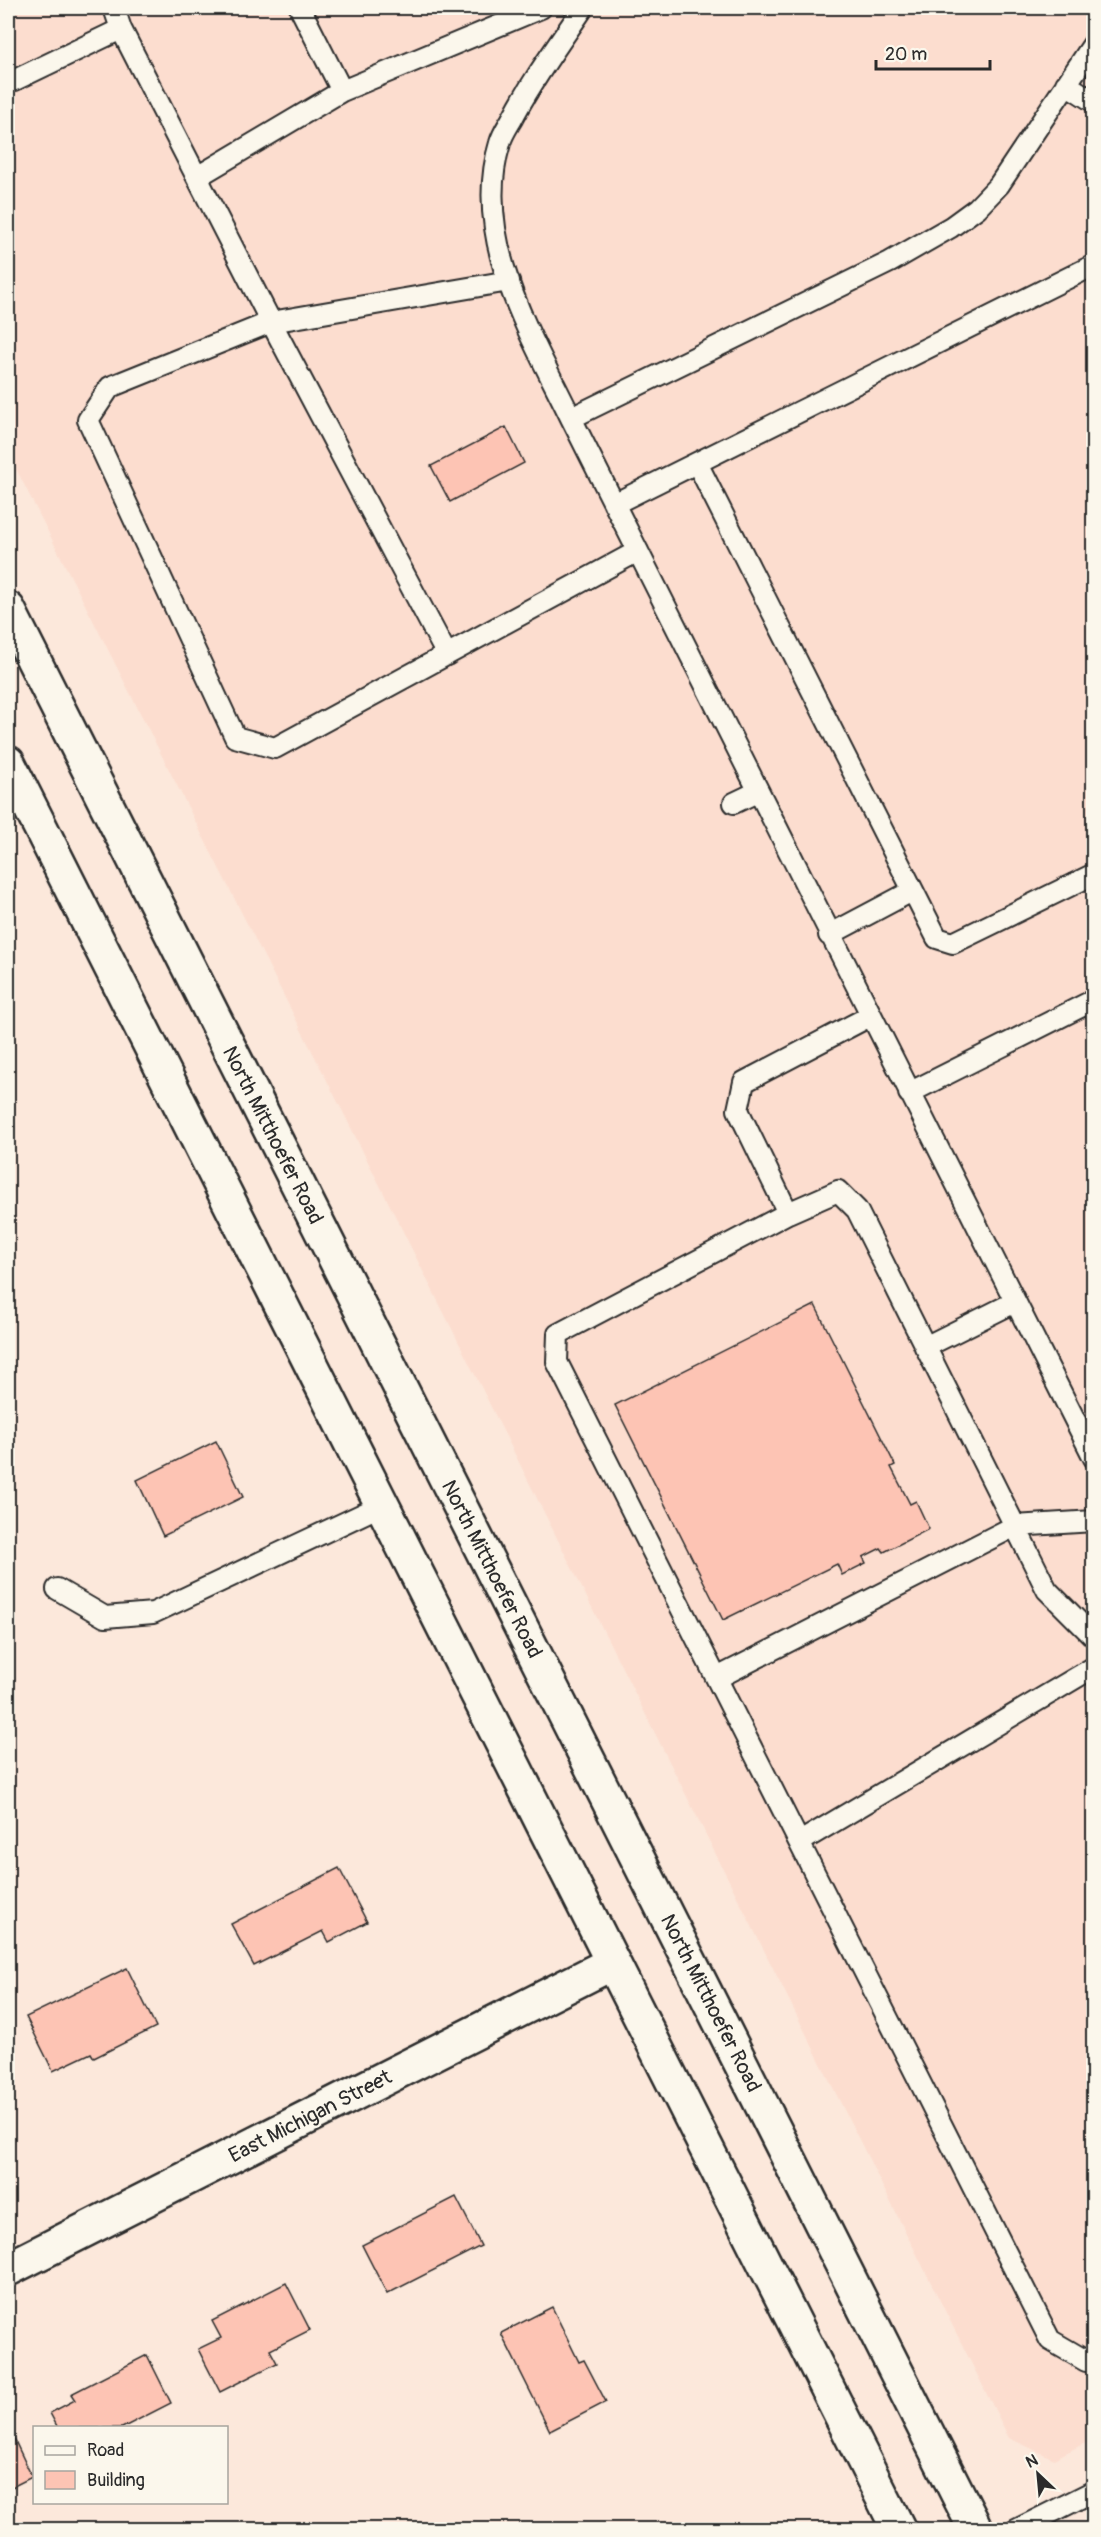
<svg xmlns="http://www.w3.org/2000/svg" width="1101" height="2537" viewBox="0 0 1101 2537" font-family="Pangolin,sans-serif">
<rect width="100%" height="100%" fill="#fce8db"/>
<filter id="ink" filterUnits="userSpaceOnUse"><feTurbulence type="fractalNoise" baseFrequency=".0167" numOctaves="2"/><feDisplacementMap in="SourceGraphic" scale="12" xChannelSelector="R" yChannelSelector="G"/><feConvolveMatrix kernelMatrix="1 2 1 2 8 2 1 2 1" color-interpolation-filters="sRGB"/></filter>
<g filter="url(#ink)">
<path fill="#fcddcf" d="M 8,8 L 1093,8 L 1093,2439 L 1054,2459 L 1009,2438 L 343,1112 L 8,453 Z"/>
<path fill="#fdc4b4" stroke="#2b2b2b" stroke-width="1.5" d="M 506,427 L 524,463 L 450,502 L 431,466 Z
M 815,1305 L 895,1465 L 891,1467 L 910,1504 L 916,1501 L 929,1529 L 884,1552 L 881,1548 L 863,1557 L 866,1563 L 842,1575 L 837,1564 L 723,1620 L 615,1405 Z
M 216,1441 L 243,1497 L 163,1536 L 137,1480 Z
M 339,1868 L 367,1922 L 329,1942 L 323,1931 L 254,1966 L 231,1924 Z
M 127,1968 L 156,2027 L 94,2058 L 91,2053 L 53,2071 L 26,2017 Z
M 8,2084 L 14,2099 L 8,2102 Z
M 456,2197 L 481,2246 L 387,2294 L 362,2245 Z
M 286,2283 L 310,2330 L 270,2350 L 277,2363 L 220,2392 L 198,2349 L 221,2338 L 212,2321 Z
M 552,2307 L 579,2362 L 584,2360 L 606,2402 L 550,2431 L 501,2333 Z
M 147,2355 L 171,2403 L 122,2428 L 58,2428 L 50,2413 L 75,2400 L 71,2394 Z
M 8,2426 L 32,2477 L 8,2489 Z"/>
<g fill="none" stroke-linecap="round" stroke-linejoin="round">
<g stroke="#2b2b2b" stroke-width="24">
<path id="service" d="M 114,8 L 121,29 L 271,322 L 447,655
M 583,8 C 559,44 532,80 512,119 C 508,126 502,135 500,143 C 471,238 531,335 571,418 L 1094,1458
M 8,81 L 15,80 L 121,29
M 1066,84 L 1094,102
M 342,91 L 541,8
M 197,177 L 342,91 L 300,8
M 509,281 L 271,322 L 110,387 L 88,420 L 235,737 L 275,748 L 638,551
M 571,418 L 890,262 L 951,227 L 977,208 L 999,185 L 1094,43
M 697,463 L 937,938 L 953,943 L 1094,874
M 614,504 L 1094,265
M 734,803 L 757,792
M 829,935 L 912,891
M 909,1093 L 1094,1000
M 788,1213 L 738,1110 L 744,1082 L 870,1016
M 925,1347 L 1015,1302
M 57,1589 L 105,1617 L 153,1613 L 382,1505
M 1094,1637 L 1047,1590 L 857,1210 L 838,1191 L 788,1213 L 558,1334 L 557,1362 L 1050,2340 L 1086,2361 L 1094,2357
M 717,1678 L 1015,1526 L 1094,1521
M 800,1842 L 1094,1667
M 1016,2530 L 1094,2491"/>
</g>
<g stroke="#2b2b2b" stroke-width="38">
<path id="minor" d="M 8,2269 L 612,1963"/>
</g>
<g stroke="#2b2b2b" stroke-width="38">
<path id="secondary" d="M 8,609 L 976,2530
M 8,763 L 899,2530"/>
</g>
<use href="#service" stroke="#fbf7ec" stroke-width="20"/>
<use href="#minor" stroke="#fbf7ec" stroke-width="33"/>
<use href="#secondary" stroke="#fbf7ec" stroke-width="33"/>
</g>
</g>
<g text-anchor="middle" stroke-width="4.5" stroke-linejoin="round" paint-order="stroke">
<g font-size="21" fill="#2b2b2b" stroke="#fbf7ec">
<text transform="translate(273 1135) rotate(63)" y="7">North Mitthoefer Road</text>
<text transform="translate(492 1569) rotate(63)" y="7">North Mitthoefer Road</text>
<text transform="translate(711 2003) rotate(63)" y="7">North Mitthoefer Road</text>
<text transform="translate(310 2116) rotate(-27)" y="7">East Michigan Street</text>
</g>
</g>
<rect width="1101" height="2537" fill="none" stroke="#fbf7ec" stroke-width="30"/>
<rect x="15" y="15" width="1071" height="2507" fill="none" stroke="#2b2b2b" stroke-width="2" filter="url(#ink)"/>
<rect x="33" y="2426" width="195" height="78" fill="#fbf7ec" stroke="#a8a59f" stroke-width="1.5"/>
<rect x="45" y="2446" width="30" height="9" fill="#fbf7ec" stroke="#a8a59f" stroke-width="1.5"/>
<text x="87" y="2456" font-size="18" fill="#2b2b2b">Road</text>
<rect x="45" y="2471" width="30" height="18" fill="#fdc4b4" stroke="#a8a59f" stroke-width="1.5"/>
<text x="87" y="2486" font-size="18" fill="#2b2b2b">Building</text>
<g transform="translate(1038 2474) rotate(334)" stroke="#fbf7ec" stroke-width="4.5" paint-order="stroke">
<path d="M0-4.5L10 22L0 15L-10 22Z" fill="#2b2b2b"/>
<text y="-9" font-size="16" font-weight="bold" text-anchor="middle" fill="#2b2b2b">N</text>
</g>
<path d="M876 60v9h114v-9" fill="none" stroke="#2b2b2b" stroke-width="3"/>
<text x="885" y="60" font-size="18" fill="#2b2b2b" stroke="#fbf7ec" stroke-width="4.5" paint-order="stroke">20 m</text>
</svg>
